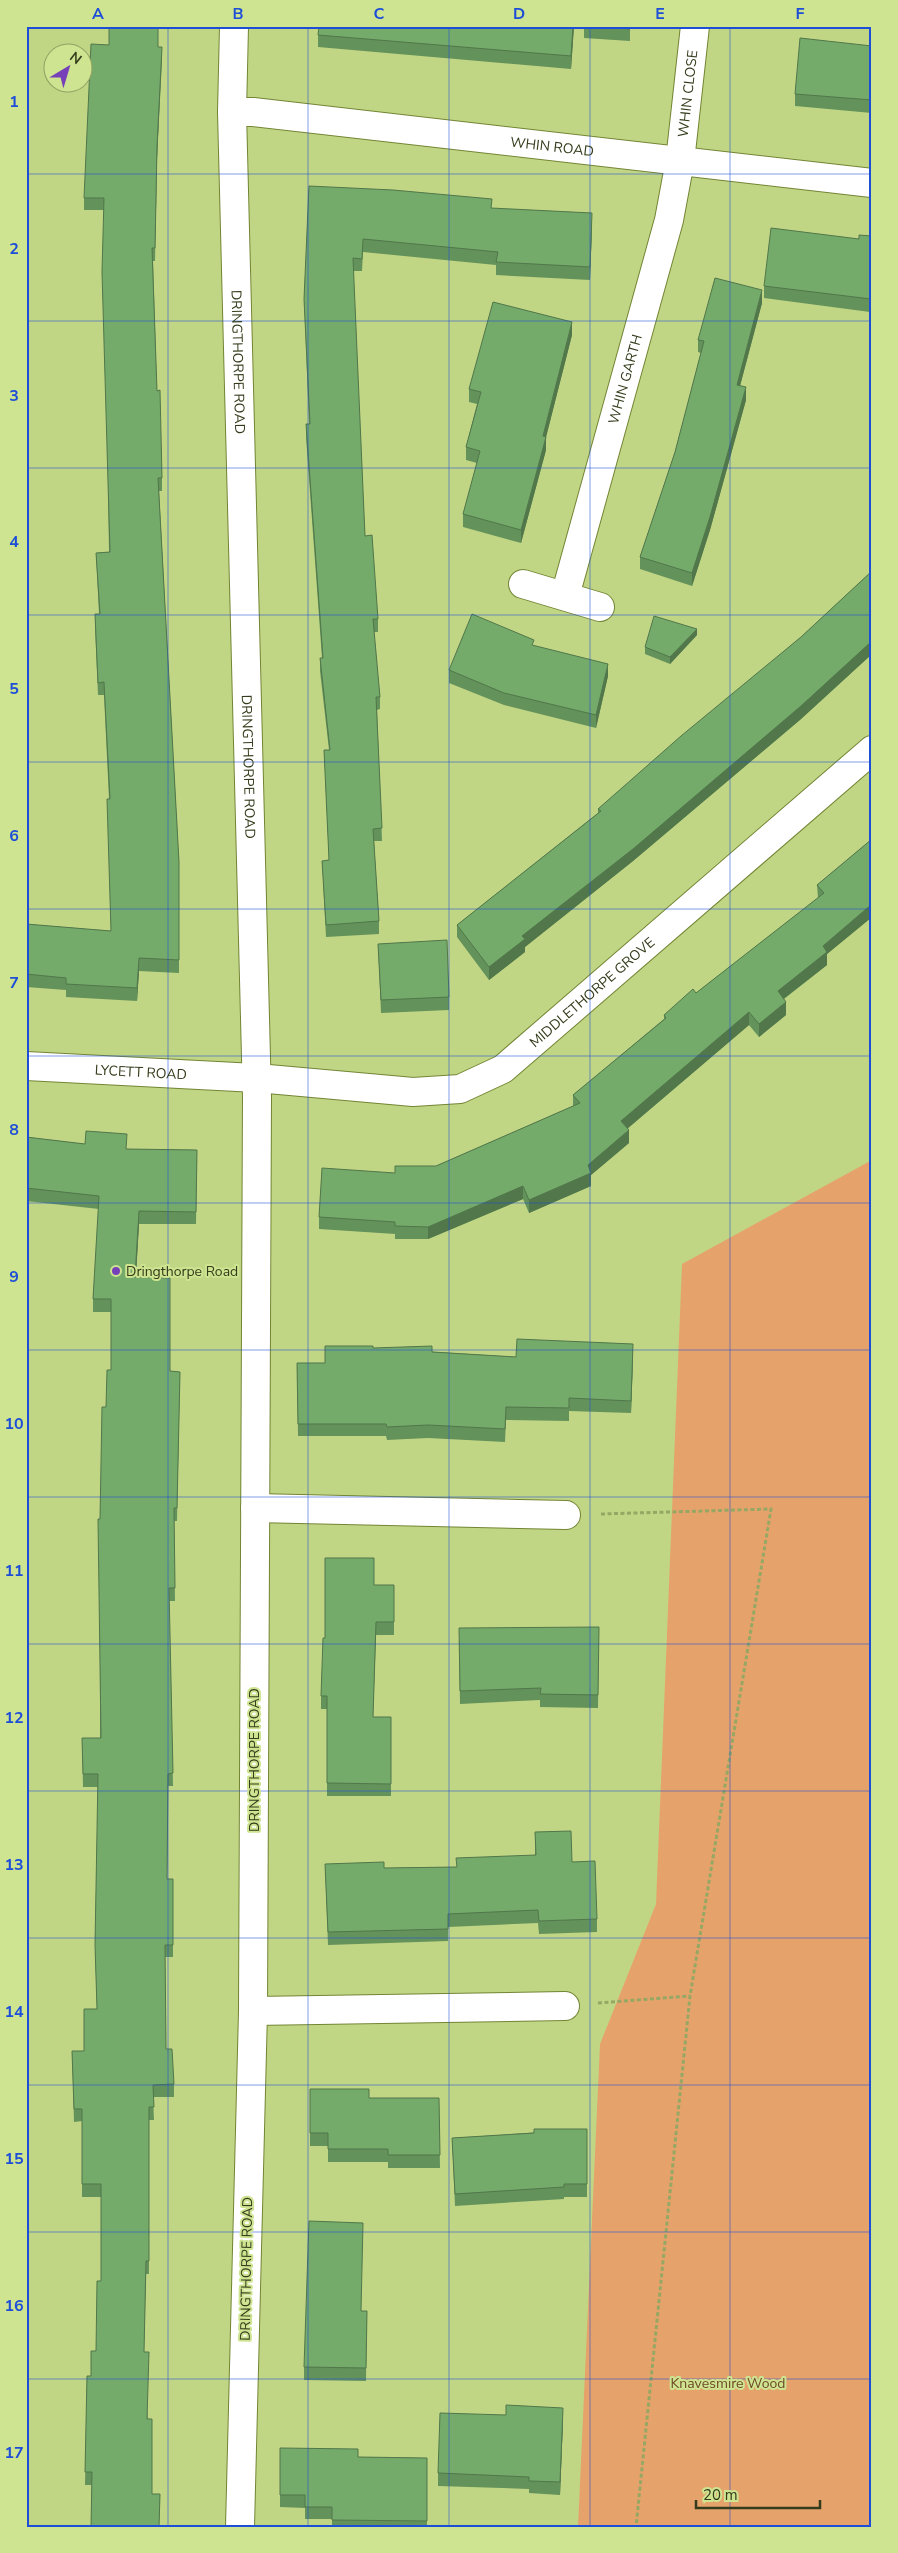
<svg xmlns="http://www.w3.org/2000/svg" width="898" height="2553" viewBox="0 0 898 2553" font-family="'Nunito Sans',sans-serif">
<rect width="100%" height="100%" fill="#c1d685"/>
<path fill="#e5a36b" d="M 872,1160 L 872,2527 L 578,2527 L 600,2044 L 656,1904 L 682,1264 Z"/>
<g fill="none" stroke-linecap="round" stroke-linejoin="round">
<g stroke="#738534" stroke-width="30">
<g id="street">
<path id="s1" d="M 234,26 L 232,112 L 257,1097 L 253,2011 L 240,2527"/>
<path id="s2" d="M 232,112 L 253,112 L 872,183"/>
<path d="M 523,584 L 600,607"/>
<path id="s3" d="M 565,596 L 669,220 L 680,161 L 695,26"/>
<path id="s4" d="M 26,1066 L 257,1078 L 413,1092 L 460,1089 L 503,1069 L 872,750"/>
<path d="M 255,1508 L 566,1515"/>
<path d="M 253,2011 L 565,2006"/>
</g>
</g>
<path stroke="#96a764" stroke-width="3" stroke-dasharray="4 2.5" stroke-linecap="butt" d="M 601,1514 L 771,1509 L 690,1996 L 636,2527
M 598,2003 L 690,1996"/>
<use href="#street" stroke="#fff" stroke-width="28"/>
</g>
<path fill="#64925b" d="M 574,26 L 571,69 L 318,47 L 318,35 Z
M 584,26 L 630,26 L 630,41 L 584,38 Z
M 872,46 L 872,113 L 795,106 L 795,94 Z
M 158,47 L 162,60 L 157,159 L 155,261 L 153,261 L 157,391 L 162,478 L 162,491 L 159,491 L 179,862 L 179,973 L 139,971 L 137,1001 L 66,997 L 66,990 L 26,987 L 26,924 L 111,931 L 109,799 L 104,695 L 98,695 L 95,627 L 95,614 L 99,614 L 96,553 L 109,552 L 104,210 L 84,210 L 84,198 Z
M 309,186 L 492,208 L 592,226 L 590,280 L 496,275 L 496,265 L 363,252 L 362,271 L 353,271 L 365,536 L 378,619 L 378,632 L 374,632 L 380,697 L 380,709 L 377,710 L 382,841 L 374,841 L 379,921 L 379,934 L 326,937 L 322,861 L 329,860 L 324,750 L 329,750 L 320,671 L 320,658 L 322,658 L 306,437 L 306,424 L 309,424 L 304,299 Z
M 872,236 L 872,321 L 870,321 L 870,312 L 764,298 L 764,286 L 859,239 Z
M 762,303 L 740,386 L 746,400 L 710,530 L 692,586 L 640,569 L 640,557 L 675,452 L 701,353 L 698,352 L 698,340 Z
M 572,335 L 546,437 L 546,450 L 521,543 L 463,527 L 463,514 L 477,463 L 466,460 L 466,447 L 477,404 L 469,402 L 469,389 Z
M 872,571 L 872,654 L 801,719 L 633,861 L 525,947 L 525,952 L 489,980 L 457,937 L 457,925 L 598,813 L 598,809 L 801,637 Z
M 697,635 L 670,664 L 645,654 L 645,647 Z
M 534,646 L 608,676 L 596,728 L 504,705 L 449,683 L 449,670 Z
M 872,839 L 872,917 L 827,954 L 827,965 L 784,999 L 786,1015 L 759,1037 L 749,1025 L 627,1129 L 629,1143 L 591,1175 L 591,1186 L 529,1213 L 523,1199 L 428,1239 L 395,1239 L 395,1234 L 319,1229 L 319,1217 L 395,1173 L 436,1166 L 573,1106 L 573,1095 L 664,1019 L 664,1015 L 696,993 L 818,898 L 817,885 Z
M 378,944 L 449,997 L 449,1010 L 381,1013 Z
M 26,1137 L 127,1149 L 197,1150 L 196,1224 L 139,1224 L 136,1277 L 170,1371 L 180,1372 L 177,1521 L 174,1521 L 175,1601 L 169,1601 L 173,1786 L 168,1786 L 167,1879 L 173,1879 L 173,1957 L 165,1957 L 166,2049 L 174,2084 L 174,2097 L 153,2097 L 154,2120 L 149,2120 L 149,2274 L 146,2274 L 144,2352 L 152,2494 L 160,2494 L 159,2527 L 91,2527 L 92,2485 L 85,2485 L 87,2376 L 91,2376 L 96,2351 L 101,2281 L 101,2197 L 82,2197 L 82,2121 L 74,2122 L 72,2051 L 84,2051 L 97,2009 L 95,1945 L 98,1787 L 83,1787 L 82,1738 L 100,1738 L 100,1519 L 106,1407 L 111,1370 L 111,1312 L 93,1312 L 93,1299 L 99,1209 L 26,1201 Z
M 373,1348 L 516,1357 L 633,1357 L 631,1413 L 569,1411 L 569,1421 L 506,1420 L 505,1442 L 428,1438 L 387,1440 L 386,1436 L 298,1436 L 297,1363 L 325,1363 Z
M 374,1585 L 394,1585 L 394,1635 L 376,1635 L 373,1717 L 391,1717 L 391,1796 L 327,1796 L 327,1709 L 321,1709 L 321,1696 L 325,1638 Z
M 599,1627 L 598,1708 L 540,1707 L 540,1700 L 460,1704 L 459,1640 Z
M 535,1832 L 572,1862 L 597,1919 L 597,1932 L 539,1934 L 538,1923 L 448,1927 L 448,1941 L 328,1945 L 325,1864 L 384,1868 L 456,1867 L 535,1855 Z
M 310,2089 L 369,2098 L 439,2098 L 440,2168 L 388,2168 L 388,2162 L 328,2162 L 328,2146 L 310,2146 Z
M 587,2129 L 587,2197 L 564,2197 L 564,2199 L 455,2206 L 452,2138 Z
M 361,2311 L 367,2311 L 366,2381 L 304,2380 L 304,2367 Z
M 506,2415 L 563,2420 L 560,2495 L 529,2493 L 529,2489 L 438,2486 L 438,2473 Z
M 280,2448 L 358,2457 L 427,2458 L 427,2527 L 332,2527 L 332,2519 L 305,2519 L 305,2508 L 280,2507 Z"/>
<path fill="#51774a" d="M 573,26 L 574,26 L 571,69 L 571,56 Z
M 162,47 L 157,159 L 155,261 L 157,146 Z
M 592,213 L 592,226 L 590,280 L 590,267 Z
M 762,290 L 762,303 L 737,397 L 737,385 Z
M 572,322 L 572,335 L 543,449 L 543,436 Z
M 746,387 L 746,400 L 710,530 L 692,586 L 692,573 Z
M 546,437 L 546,450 L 521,543 L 521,530 Z
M 697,629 L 697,635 L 670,664 L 670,657 Z
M 872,641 L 872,654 L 801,719 L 633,861 L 525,947 L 525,952 L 489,980 L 489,967 L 522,936 Z
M 608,664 L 608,676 L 596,728 L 596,715 Z
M 872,904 L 872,917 L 827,954 L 827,965 L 778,1003 L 778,991 L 823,946 Z
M 139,958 L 139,971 L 137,1001 L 137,988 Z
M 786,1002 L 786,1015 L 759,1037 L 759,1024 Z
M 749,1012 L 749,1025 L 621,1134 L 621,1121 Z
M 629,1130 L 629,1143 L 591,1175 L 591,1186 L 529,1213 L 529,1200 L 588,1165 Z
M 523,1186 L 523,1199 L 428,1239 L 428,1227 Z
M 139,1211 L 139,1224 L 135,1290 L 135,1277 Z
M 633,1344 L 633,1357 L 631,1413 L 631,1401 Z
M 563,2408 L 563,2420 L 560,2495 L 560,2482 Z"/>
<path fill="#74aa6a" stroke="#51774a" d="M 109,26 L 158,26 L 158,47 L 162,47 L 157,146 L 155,248 L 152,248 L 157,391 L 160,390 L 162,478 L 158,478 L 179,862 L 179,960 L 139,958 L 137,988 L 66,984 L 66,978 L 26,974 L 26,924 L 111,931 L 107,799 L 110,799 L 104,682 L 98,683 L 95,614 L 100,614 L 96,553 L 110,552 L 102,272 L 104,198 L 84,198 L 91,44 L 109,45 Z
M 319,26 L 573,26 L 571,56 L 318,35 Z
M 592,26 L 630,26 L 630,29 Z
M 800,38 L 872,46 L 872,100 L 795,94 Z
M 309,186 L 393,190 L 492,199 L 491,208 L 592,213 L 590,267 L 496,262 L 498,252 L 363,239 L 362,259 L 353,258 L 365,536 L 372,535 L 378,619 L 373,619 L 380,697 L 376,697 L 382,828 L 373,829 L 379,921 L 326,925 L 322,861 L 329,860 L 324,750 L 330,750 L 320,658 L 323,658 L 306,424 L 310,424 L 304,299 Z
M 771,228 L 859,239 L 859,235 L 872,236 L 872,309 L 870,309 L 871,299 L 764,286 Z
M 715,278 L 762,290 L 737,385 L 746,387 L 710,517 L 692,573 L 640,557 L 675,452 L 704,341 L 698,340 Z
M 493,302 L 572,322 L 543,436 L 546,437 L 521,530 L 463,514 L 480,451 L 466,447 L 481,392 L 469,389 Z
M 872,571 L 872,641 L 801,706 L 633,849 L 522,936 L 525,939 L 489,967 L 457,925 L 601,811 L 598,809 L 681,736 L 801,637 Z
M 472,614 L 534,640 L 532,645 L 608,664 L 596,715 L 504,693 L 449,670 Z
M 654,616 L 697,629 L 670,657 L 645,647 Z
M 872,839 L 872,904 L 823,946 L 827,952 L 778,991 L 786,1002 L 759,1024 L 749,1012 L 621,1121 L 629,1130 L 588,1165 L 591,1173 L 529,1200 L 523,1186 L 428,1227 L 395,1226 L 395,1222 L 319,1217 L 322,1168 L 395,1173 L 395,1166 L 436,1166 L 580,1103 L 573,1095 L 666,1018 L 664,1015 L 693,989 L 696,993 L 824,893 L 817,885 Z
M 447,940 L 449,997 L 381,1000 L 378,944 Z
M 86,1131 L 127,1134 L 126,1149 L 197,1150 L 196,1212 L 139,1211 L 135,1277 L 170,1278 L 170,1371 L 180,1372 L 177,1508 L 174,1508 L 175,1588 L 169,1588 L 173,1773 L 168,1774 L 167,1879 L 173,1879 L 173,1945 L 165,1945 L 166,2049 L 172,2049 L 174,2084 L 153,2085 L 154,2107 L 149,2107 L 149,2261 L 146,2261 L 144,2352 L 149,2352 L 147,2419 L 152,2419 L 152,2494 L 160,2494 L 159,2527 L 91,2527 L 92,2472 L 85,2472 L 87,2376 L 91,2376 L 91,2351 L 96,2351 L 97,2281 L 101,2281 L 101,2184 L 82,2184 L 82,2109 L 74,2109 L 72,2051 L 84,2051 L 84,2009 L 97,2009 L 95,1945 L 98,1774 L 83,1774 L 82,1738 L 101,1738 L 98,1519 L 100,1519 L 102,1407 L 106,1407 L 107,1370 L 111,1370 L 111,1299 L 93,1299 L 99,1196 L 26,1188 L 26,1137 L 85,1144 Z
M 517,1339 L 633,1344 L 631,1401 L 569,1398 L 569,1408 L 506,1407 L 505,1429 L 428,1425 L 387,1427 L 386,1424 L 298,1424 L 297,1363 L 325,1363 L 325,1346 L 373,1346 L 373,1348 L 432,1346 L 432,1352 L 516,1357 Z
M 325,1558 L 374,1558 L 374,1585 L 394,1585 L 394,1622 L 376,1622 L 373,1717 L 391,1717 L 391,1784 L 327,1783 L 327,1696 L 321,1696 L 323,1638 L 325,1638 Z
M 599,1627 L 598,1695 L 540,1694 L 541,1688 L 460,1691 L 459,1628 Z
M 571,1831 L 572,1862 L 595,1861 L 597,1919 L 539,1921 L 538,1910 L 448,1914 L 448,1929 L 328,1932 L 325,1864 L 384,1862 L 384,1868 L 457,1867 L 456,1858 L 536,1855 L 535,1832 Z
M 310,2089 L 369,2089 L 369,2098 L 439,2098 L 440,2155 L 388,2155 L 388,2149 L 328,2149 L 328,2133 L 310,2133 Z
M 534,2129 L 587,2129 L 587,2184 L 564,2184 L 564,2187 L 455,2194 L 452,2138 L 534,2133 Z
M 309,2221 L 363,2223 L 361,2311 L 367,2311 L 366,2368 L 304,2367 Z
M 506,2405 L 563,2408 L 560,2482 L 529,2481 L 529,2477 L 438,2473 L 440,2413 L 506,2415 Z
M 280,2448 L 358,2449 L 358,2457 L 427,2458 L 427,2521 L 332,2520 L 332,2507 L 305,2507 L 305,2495 L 280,2495 Z"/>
<path fill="none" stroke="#1d4ed8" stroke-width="1" stroke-opacity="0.55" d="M 168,26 L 168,2527M 308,26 L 308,2527M 449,26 L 449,2527M 590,26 L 590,2527M 730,26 L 730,2527M 26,174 L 872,174M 26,321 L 872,321M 26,468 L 872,468M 26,615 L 872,615M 26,762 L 872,762M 26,909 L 872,909M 26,1056 L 872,1056M 26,1203 L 872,1203M 26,1350 L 872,1350M 26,1497 L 872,1497M 26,1644 L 872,1644M 26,1791 L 872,1791M 26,1938 L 872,1938M 26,2085 L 872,2085M 26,2232 L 872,2232M 26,2379 L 872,2379"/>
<circle fill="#7641b8" stroke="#cee491" stroke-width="2" cx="116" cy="1271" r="5"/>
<g text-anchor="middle" stroke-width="4" stroke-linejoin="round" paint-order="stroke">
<g font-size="14" fill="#343c1b" stroke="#cee491">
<text dy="5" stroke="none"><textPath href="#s3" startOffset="518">WHIN CLOSE</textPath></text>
<text dy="5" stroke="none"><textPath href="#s2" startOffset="322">WHIN ROAD</textPath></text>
<text dy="5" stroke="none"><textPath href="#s1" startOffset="336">DRINGTHORPE ROAD</textPath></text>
<text dy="5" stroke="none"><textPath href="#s3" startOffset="225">WHIN GARTH</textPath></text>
<text dy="5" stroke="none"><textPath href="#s1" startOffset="741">DRINGTHORPE ROAD</textPath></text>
<text dy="5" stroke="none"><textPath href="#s4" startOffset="600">MIDDLETHORPE GROVE</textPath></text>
<text dy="5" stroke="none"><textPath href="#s4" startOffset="115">LYCETT ROAD</textPath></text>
<text transform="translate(254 1760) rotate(-90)" y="5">DRINGTHORPE ROAD</text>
<text transform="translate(246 2269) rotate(-89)" y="5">DRINGTHORPE ROAD</text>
</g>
<g font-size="14" fill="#343c1b" stroke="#cee491" text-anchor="start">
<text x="126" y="1276">Dringthorpe Road</text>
</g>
<g font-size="14" fill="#6f4826" stroke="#cee491">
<text x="728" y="2388">Knavesmire Wood</text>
</g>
</g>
<rect width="898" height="2553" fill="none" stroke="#cee491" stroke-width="55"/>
<g transform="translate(68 68) rotate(38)"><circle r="24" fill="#cee491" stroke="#90a162"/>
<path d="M0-4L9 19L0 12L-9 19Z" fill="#7641b8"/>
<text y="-8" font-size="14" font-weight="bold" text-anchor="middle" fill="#343c1b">N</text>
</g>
<path d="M696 2500v8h124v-8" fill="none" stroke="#343c1b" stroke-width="2.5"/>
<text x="703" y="2500" font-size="15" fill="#343c1b" stroke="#cee491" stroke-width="4" paint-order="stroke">20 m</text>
<rect x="28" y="28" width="842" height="2498" fill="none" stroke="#1d4ed8" stroke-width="2"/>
<g font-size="16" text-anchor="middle" font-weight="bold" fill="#1d4ed8">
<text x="98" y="19">A</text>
<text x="238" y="19">B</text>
<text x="379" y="19">C</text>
<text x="519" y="19">D</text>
<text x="660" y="19">E</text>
<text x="800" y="19">F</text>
<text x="14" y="107">1</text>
<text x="14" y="254">2</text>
<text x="14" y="401">3</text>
<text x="14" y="547">4</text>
<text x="14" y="694">5</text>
<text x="14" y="841">6</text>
<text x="14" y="988">7</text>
<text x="14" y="1135">8</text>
<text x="14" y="1282">9</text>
<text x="14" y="1429">10</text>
<text x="14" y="1576">11</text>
<text x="14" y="1723">12</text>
<text x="14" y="1870">13</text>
<text x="14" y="2017">14</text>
<text x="14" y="2164">15</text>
<text x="14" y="2311">16</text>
<text x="14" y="2458">17</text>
</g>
</svg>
